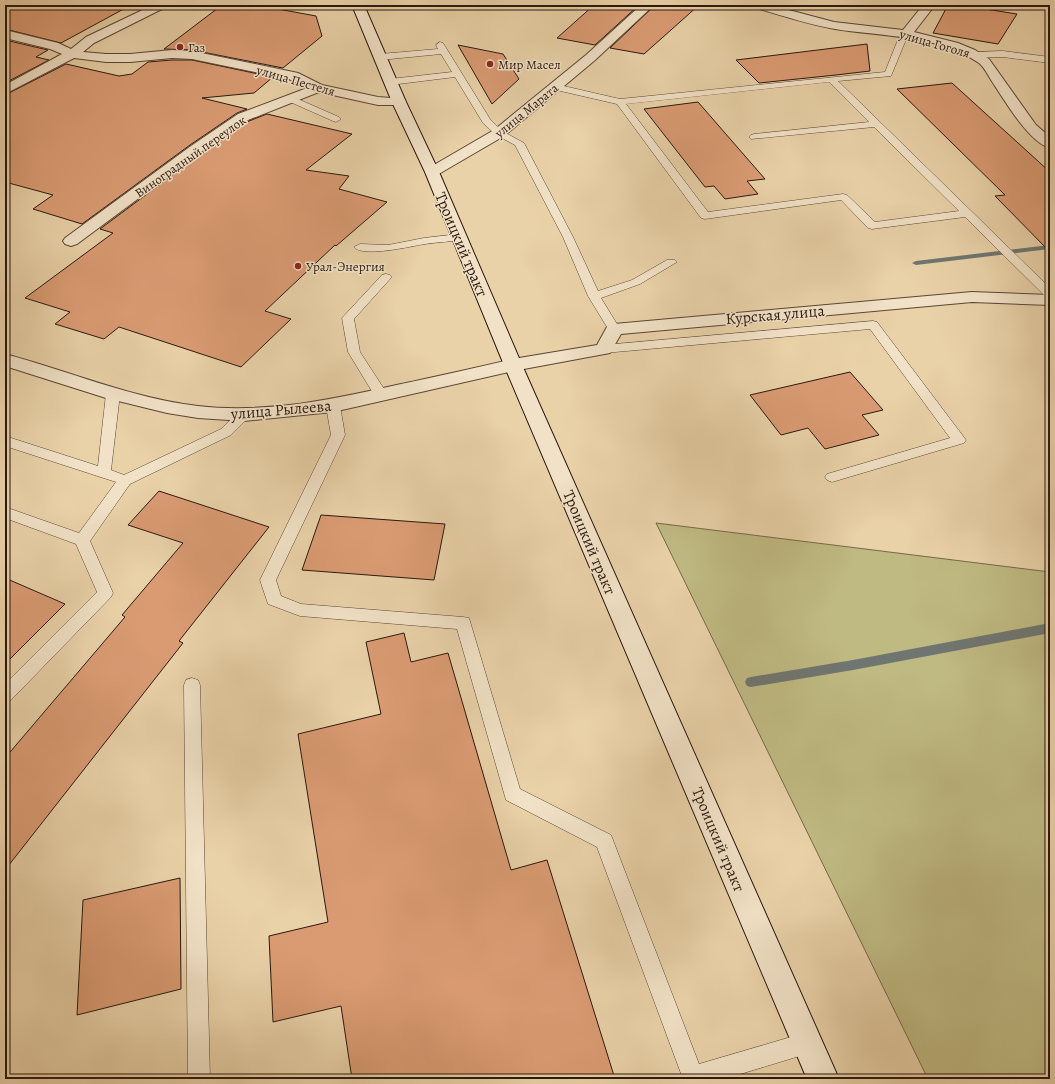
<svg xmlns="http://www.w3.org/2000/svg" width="1055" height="1084" viewBox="0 0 1055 1084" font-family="Alegreya,serif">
<rect width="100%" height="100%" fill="#e9d1a8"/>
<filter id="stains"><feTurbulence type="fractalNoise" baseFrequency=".005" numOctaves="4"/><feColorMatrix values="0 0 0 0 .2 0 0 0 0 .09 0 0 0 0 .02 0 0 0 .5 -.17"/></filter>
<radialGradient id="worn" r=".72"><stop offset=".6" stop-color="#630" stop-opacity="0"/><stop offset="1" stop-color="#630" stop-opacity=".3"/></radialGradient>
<path fill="#bfb982" stroke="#756848" d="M 656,523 L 1050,572 L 1050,1079 L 928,1079 Z"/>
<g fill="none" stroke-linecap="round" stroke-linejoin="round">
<path fill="#6f7671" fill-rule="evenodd" d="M 1050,245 L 1050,249 L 916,265 L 912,263 L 916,261 Z
M 1050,623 L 1050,633 L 853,670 L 751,687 L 747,686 L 745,682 L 747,678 L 751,677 L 853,660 Z"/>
</g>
<path fill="#da9b73" stroke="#2b180f" d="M 5,5 L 131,5 L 61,43 L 5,29 Z
M 222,5 L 256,5 L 316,16 L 322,36 L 283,68 L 192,50 L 164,49 Z
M 594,5 L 639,5 L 595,45 L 557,38 Z
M 655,5 L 699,5 L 644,54 L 610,48 Z
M 948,5 L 960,5 L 1017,14 L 998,44 L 933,33 Z
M 5,40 L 48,50 L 36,57 L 49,60 L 5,83 Z
M 867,44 L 870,71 L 836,75 L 759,83 L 736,60 Z
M 458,45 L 503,54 L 519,79 L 492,104 Z
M 172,60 L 192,60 L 273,77 L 254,93 L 202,98 L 247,109 L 237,113 L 190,145 L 82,224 L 33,209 L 53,195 L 5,182 L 5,95 L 66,64 L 119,76 L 132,74 L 148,62 Z
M 952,83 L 1050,172 L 1050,252 L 995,196 L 1005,195 L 897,89 Z
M 698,102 L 765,179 L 747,181 L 758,194 L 725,199 L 714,186 L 705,187 L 644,109 Z
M 267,114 L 352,134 L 306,170 L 349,176 L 339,189 L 387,202 L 336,246 L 335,245 L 265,311 L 291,319 L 241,367 L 119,327 L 104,339 L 55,324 L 70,312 L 25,298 L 113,233 L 100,229 L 202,153 L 249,121 Z
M 850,372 L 883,410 L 862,415 L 879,435 L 825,449 L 808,428 L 781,435 L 750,395 Z
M 159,491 L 269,527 L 179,641 L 183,643 L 5,870 L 5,758 L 125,617 L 122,615 L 183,543 L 128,525 Z
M 321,515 L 445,524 L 434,580 L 302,570 Z
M 5,578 L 65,604 L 5,664 Z
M 404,633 L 411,662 L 448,653 L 511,870 L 547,860 L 615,1079 L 352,1079 L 341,1006 L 273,1022 L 269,936 L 328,922 L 298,734 L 381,714 L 366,642 Z
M 180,878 L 181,989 L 77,1015 L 83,900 Z"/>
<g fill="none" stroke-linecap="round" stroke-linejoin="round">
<g stroke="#5a4635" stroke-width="1">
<path id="service" d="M 904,31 L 907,31 L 911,33 L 905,42 L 891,76 L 838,81 L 1050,288 L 1050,299 L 1046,297 L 965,217 L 872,229 L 868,228 L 841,200 L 705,219 L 701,218 L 617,104 L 552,89 L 551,87 L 555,84 L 620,99 L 885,72 L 897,42 ZM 829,82 L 869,122 L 754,134 L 751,135 L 749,137 L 751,139 L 874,127 L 959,211 L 875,222 L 847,195 L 843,194 L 708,212 L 626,104 Z
M 440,42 L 443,43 L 448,51 L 490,119 L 502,131 L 524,143 L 573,237 L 598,291 L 632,280 L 667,260 L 675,260 L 677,262 L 640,284 L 601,298 L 620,329 L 618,332 L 610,332 L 588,296 L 563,237 L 515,145 L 496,135 L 483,123 L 455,77 L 390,85 L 386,82 L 390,79 L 452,72 L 441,54 L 380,60 L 376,57 L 380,54 L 438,49 L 436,45 Z
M 1003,51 L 1050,57 L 1050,63 L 1003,57 L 976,58 L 972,55 L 976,52 Z
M 291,96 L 339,117 L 341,119 L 336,122 L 333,121 L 288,101 L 286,99 Z
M 459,234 L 463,235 L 464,237 L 463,239 C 451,242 438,242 425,244 C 412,246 363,258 354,247 L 360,244 L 388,245 L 424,238 Z
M 386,274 L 390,275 L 392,277 L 390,279 L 354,319 L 360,352 L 388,395 L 386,398 L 381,399 L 376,398 L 348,352 L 342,318 L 382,275 Z
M 873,321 L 877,322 L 966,440 L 964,443 L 832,482 L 827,480 L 825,477 L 827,474 L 950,438 L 870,329 L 604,353 L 600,352 L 598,349 L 600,346 L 604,345 Z
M 113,390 L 118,391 L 120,394 L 111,470 L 124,475 L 221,429 L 239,412 L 244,411 L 249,412 L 251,415 L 231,435 L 130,484 L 90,541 L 113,593 L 111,597 L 11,700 L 5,702 L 5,684 L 97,592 L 76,544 L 5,518 L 5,507 L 79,533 L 116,482 L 5,446 L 5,436 L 98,466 L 106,394 L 108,391 Z
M 333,402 L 338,403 L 340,406 L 345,435 L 276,580 L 281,596 L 301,604 L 463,617 L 469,618 L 520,789 L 611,835 L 699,1064 L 808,1032 L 816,1035 L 819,1043 L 816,1051 L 724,1079 L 683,1079 L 597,847 L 506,800 L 457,629 L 300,616 L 268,604 L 260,580 L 331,435 L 326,406 L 328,403 Z
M 192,678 L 198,680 L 200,685 L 210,1079 L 188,1079 L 184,685 L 186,680 Z"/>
</g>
<g stroke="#5a4635" stroke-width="2">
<path id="minor" d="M 153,5 L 168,5 L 166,7 L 94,43 L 83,52 L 106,54 L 130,54 L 172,50 L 192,51 L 298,73 L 322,85 L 378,97 L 404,99 L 406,102 L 404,105 L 378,105 L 319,92 L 248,120 L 201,152 L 77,244 L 71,246 L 65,244 L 63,241 L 65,238 L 191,146 L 238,114 L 307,88 L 289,79 L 192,59 L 172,58 L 130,62 L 106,62 L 74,58 L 5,94 L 5,85 L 62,54 L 50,49 L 5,38 L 5,30 L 58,43 L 71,49 L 86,37 Z
M 641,5 L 654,5 L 594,61 L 504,136 L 437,175 L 432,176 L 427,175 L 425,172 L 427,169 L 494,130 L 586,55 Z
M 751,5 L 770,5 L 834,22 L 903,30 L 923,5 L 935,5 L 914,32 L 958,43 L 975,50 L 989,59 L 1036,125 L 1050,137 L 1050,148 C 1029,143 1004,99 991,80 C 988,75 984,67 979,63 C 937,34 883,37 835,29 C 807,24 780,15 753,7 Z
M 972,292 L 1050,295 L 1050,305 L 972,302 L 621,334 L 610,353 L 513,371 L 506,369 L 504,365 L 506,361 L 513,359 L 597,345 L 608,325 L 614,324 Z"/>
</g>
<g stroke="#5a4635" stroke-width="2">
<path id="tertiary" d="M 5,354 C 69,371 131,398 198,406 C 266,414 335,399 401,384 C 438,376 476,368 513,359 L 520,361 L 522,365 L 520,369 L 513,371 L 333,412 L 244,421 L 198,418 L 167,413 L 106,398 L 5,366 Z"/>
</g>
<g stroke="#2b180f" stroke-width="2">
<path id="secondary" d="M 352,5 L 364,5 L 406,102 L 439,172 L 522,365 L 839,1079 L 807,1079 L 504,365 L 425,172 L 392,102 Z"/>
</g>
<use href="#service" fill="#f1e1c6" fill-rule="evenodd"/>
<use href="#minor" fill="#f1e1c6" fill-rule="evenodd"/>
<use href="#tertiary" fill="#f1e1c6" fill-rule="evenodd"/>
<use href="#secondary" fill="#f1e1c6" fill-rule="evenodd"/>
</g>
<g fill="#8f2418" stroke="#f1e1c6" stroke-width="1.5">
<circle cx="180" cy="47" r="4"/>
<circle cx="490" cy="64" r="4"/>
<circle cx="298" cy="266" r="4"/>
</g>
<g text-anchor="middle" stroke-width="3" stroke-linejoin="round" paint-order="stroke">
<g font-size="13" fill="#2b180f" stroke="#f1e1c6">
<text transform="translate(935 43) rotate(16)" y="5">улица Гоголя</text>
<text transform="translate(296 80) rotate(16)" y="5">улица Пестеля</text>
<text transform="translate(526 110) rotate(-39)" y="5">улица Марата</text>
<text transform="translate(190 156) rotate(-35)" y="5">Виноградный переулок</text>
</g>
<g font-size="13" fill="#2b180f" stroke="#f1e1c6" text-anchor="start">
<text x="188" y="52">Газ</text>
<text x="498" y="69">Мир Масел</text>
<text x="306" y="271">Урал-Энергия</text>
</g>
<g font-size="16" fill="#2b180f" stroke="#f1e1c6">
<text transform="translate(462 244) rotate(67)" y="6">Троицкий тракт</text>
<text transform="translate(775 314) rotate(-5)" y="6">Курская улица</text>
<text transform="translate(281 409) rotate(-5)" y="6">улица Рылеева</text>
<text transform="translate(590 542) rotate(67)" y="6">Троицкий тракт</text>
<text transform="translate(719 839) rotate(67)" y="6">Троицкий тракт</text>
</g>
</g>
<rect width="1055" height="1084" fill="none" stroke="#e9d1a8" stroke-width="20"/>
<rect x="6" y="6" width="1043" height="1072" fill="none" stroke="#2b180f" stroke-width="2"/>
<rect x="10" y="10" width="1035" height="1064" fill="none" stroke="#2b180f"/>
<rect width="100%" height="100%" filter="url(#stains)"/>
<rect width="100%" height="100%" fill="url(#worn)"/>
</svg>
